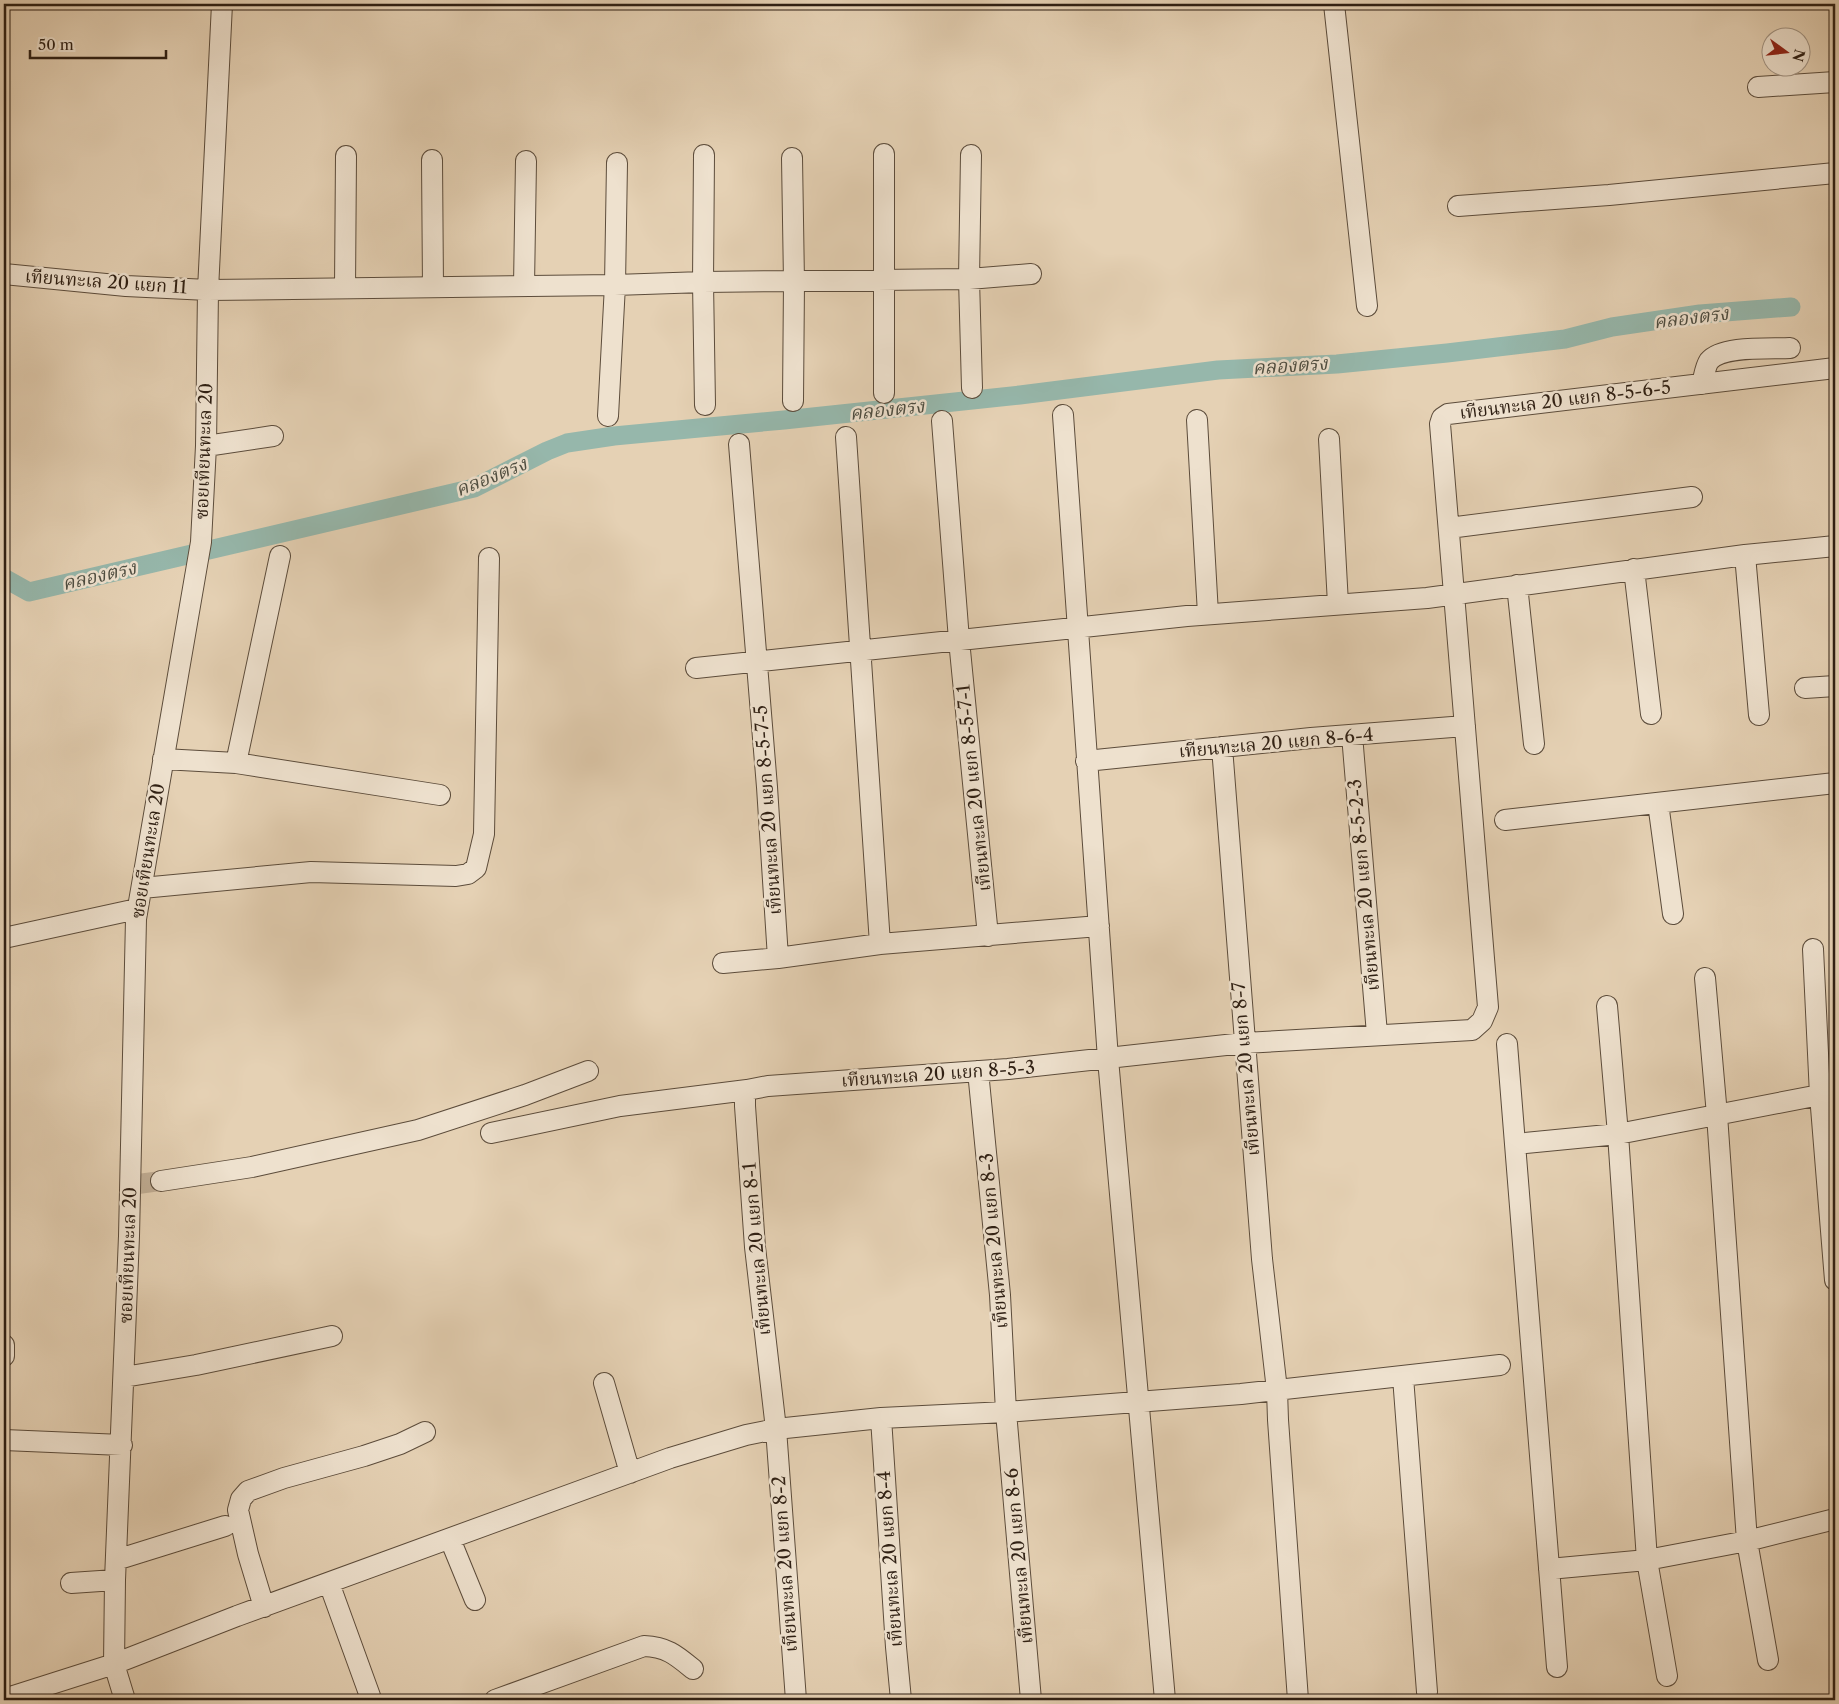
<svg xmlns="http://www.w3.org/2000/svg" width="1839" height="1704" viewBox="0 0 1839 1704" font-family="'Libre Caslon Text','Noto Serif Thai',serif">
<rect width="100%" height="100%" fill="#e5d1b4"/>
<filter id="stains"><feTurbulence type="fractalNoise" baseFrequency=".004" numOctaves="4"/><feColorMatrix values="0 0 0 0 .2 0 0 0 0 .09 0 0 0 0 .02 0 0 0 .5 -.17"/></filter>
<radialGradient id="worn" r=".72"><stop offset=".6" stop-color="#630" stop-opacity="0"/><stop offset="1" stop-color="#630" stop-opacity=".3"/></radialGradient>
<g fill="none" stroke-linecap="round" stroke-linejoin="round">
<path stroke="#96b7ab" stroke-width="19" d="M 4,578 L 29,592 L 474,488 L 547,451 L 567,443 L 614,436 L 784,420 L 1020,395 L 1218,370 L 1337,364 L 1447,353 L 1565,339 L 1612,327 L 1700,314 L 1791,307"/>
<path stroke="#c0ad94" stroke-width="20" stroke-dasharray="20 10" stroke-linecap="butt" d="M 138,1184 L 161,1181"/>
<g stroke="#5c4c3b" stroke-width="22">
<path id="minor" d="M 1334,4 L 1367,306
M 1758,87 L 1835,82
M 704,155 L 703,282 L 705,405
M 971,155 L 969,279 L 972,388
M 792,158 L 794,282 L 793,401
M 432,160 L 433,287
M 1458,206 L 1609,195 L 1835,173
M 4,274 L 126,286 L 208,290 L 615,285 L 703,282 L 969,279 L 1031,274
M 524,286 L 526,161
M 345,288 L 346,156
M 1702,384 C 1704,377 1705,367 1709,361 C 1722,345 1770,349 1790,348
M 884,393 L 884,154
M 1063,415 L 1108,1059 L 1165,1700
M 608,416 L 615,285 L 617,163
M 1197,420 L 1208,614
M 942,421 L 959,640 L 988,936
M 846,437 L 880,944
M 1329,439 L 1338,604
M 739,444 L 767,787 L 778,958
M 206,446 L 273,436
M 1449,528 L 1692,497
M 1745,555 L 1759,715
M 1634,569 L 1651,714
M 1517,585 L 1534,744
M 696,668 L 1187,616 L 1427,598 L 1745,555 L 1835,546
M 1805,688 L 1835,686
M 1352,735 L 1377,1034
M 1222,747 L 1262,1259 L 1277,1390 L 1278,1420 L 1298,1700
M 163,759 L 236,763 L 440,795
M 1086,761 L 1311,738 L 1465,726
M 236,763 L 280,556
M 1658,803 L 1673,914
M 1505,820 L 1835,783
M 142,888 L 311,872 L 456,876 L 468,874 L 476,868 L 484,834 L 489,558
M 4,938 L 137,909
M 1813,949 L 1820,1095 L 1835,1280
M 723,963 L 778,958 L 880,944 L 1099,926
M 1705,978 L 1717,1115 L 1747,1541 L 1768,1660
M 1607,1006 L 1618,1134 L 1647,1560 L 1667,1676
M 1507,1044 L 1515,1144
M 978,1071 L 1000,1295 L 1006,1412 L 1031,1700
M 491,1133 L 620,1106 L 747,1090
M 161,1181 L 252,1167 L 418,1130 L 525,1095 L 588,1071
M 4,1356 L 4,1345
M 124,1377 L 196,1365 L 332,1336
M 1403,1377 L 1427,1692
M 604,1383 L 630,1473
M 881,1418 L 896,1647 L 901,1700
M 4,1440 L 122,1445
M 450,1539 L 475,1600
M 116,1560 L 225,1526
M 1549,1569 L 1647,1560 L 1747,1541 L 1835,1519
M 71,1583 L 115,1580
M 329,1583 L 370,1696
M 264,1607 L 248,1554 L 238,1510 L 241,1499 L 248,1491 L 284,1478 L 364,1456 L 400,1444 L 425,1432
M 1557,1667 L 1515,1144 L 1618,1134 L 1835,1092
M 4,1699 L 114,1664 L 237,1616 L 670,1458 L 746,1435 L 776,1429 L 881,1418 L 1006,1412 L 1241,1394 L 1500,1365
M 125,1700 L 114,1664 L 115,1580 L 129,1236 L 136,919 L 201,542 L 206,446 L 208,290 L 222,4
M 495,1700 L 644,1646 C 667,1647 676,1655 693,1669
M 796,1700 L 776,1429 L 755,1247 L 745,1106 L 745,1096 L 747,1090 L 768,1086 L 1008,1069 L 1244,1043 L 1472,1030 L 1482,1021 L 1488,1007 L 1440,424 L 1442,418 L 1448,414 L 1835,368"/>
</g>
<use href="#minor" stroke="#eee1ce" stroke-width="20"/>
</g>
<g text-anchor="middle" stroke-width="5" stroke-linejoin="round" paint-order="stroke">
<g font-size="18" fill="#2e1f13" stroke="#eee1ce">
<text transform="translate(106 282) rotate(4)" y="6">เทียนทะเล 20 แยก 11</text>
<text transform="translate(1565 400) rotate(-7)" y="6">เทียนทะเล 20 แยก 8-5-6-5</text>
<text transform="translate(204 451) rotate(-88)" y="6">ซอยเทียนทะเล 20</text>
<text transform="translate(1276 743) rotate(-5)" y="6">เทียนทะเล 20 แยก 8-6-4</text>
<text transform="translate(974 788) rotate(-96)" y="6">เทียนทะเล 20 แยก 8-5-7-1</text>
<text transform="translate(768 810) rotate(-94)" y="6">เทียนทะเล 20 แยก 8-5-7-5</text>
<text transform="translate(148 851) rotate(-81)" y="6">ซอยเทียนทะเล 20</text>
<text transform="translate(1364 885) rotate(-95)" y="6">เทียนทะเล 20 แยก 8-5-2-3</text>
<text transform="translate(1246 1069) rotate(-95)" y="6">เทียนทะเล 20 แยก 8-7</text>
<text transform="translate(938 1074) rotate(-4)" y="6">เทียนทะเล 20 แยก 8-5-3</text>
<text transform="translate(994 1241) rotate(-95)" y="6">เทียนทะเล 20 แยก 8-3</text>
<text transform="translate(757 1249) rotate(-95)" y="6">เทียนทะเล 20 แยก 8-1</text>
<text transform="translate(128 1255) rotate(-88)" y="6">ซอยเทียนทะเล 20</text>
<text transform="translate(1019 1556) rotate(-95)" y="6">เทียนทะเล 20 แยก 8-6</text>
<text transform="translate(890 1559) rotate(-94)" y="6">เทียนทะเล 20 แยก 8-4</text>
<text transform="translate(785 1564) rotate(-94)" y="6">เทียนทะเล 20 แยก 8-2</text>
</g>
<g font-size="19" font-style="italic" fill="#4d4d41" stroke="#eee1ce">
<text transform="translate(1691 317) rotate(-7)" y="7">คลองตรง</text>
<text transform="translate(1290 365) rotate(-4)" y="7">คลองตรง</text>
<text transform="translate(887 409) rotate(-6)" y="7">คลองตรง</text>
<text transform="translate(491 476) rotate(-22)" y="7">คลองตรง</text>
<text transform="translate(99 575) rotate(-13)" y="7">คลองตรง</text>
</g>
</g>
<rect width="1839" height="1704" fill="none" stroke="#e5d1b4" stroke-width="20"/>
<rect x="5" y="5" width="1829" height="1694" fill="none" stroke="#2e1f13" stroke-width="2.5"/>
<rect x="10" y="10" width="1819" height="1684" fill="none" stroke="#2e1f13"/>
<g transform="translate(1786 52) rotate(105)"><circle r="24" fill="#eee1ce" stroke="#a19383"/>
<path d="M0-4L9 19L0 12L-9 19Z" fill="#8f2418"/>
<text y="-8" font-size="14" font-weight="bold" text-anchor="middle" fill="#2e1f13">N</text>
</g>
<path d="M30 50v8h136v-8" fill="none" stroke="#2e1f13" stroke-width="2.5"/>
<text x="38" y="50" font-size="15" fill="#2e1f13" stroke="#eee1ce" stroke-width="4" paint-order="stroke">50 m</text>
<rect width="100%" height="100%" filter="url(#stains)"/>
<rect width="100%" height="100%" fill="url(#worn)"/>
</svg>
